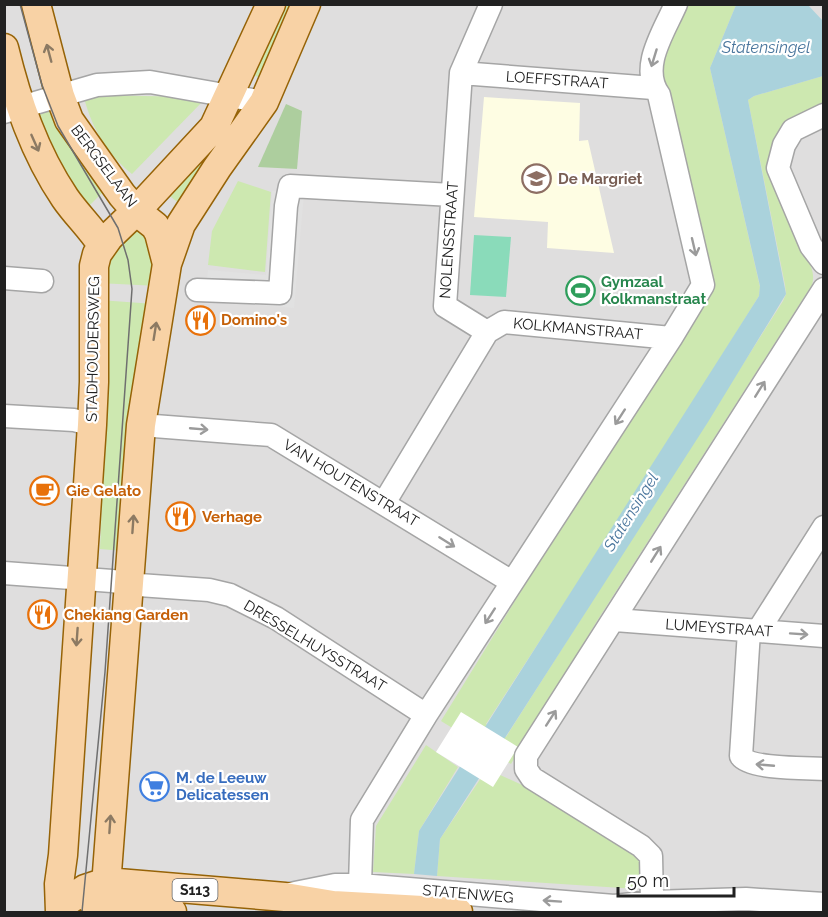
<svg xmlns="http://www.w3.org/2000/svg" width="828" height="917" viewBox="0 0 828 917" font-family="Raleway,sans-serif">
<rect width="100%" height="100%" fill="#f0ede8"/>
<!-- residential -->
<path fill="#dfdede" d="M5 5H823V912H5Z"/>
<!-- education -->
<path fill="#fefde3" d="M484 97 580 103 579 141 588 140 614 253 547 248 548 222 474 217Z"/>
<!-- grass -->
<path fill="#cde8b0" d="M281 5H296L262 79 251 74Z
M687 5H736L710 68 760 287 759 296 644 480 486 724 506 737 783 301 786 294 785 285 748 100 754 96 823 76V109L777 143C784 175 789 210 799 241 804 257 817 268 812 285L597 621 511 764 441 721 545 552 711 289 714 280 663 75C663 50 676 28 687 5Z
M97 95 193 97 205 99 132 174C107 154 92 128 84 98Z
M54 107 109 186 82 213 59 179 38 113Z
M233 111 240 115 185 208 162 190Z
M238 181 271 192 265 272 208 265 212 231Z
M143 225 158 286 98 283 108 244Z
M99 300 155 304 123 551 100 549 105 430Z
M426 745 458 767 419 831 414 874 373 872 376 826Z
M487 769 531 789 639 859 645 865 643 875 637 889 437 876 440 839Z"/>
<!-- forest -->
<path fill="#adce9e" d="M286 104 302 111 297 169 258 167Z"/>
<!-- pitch -->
<path fill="#8adbba" d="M474 235 511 237 506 297 470 295Z"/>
<!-- parking -->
<path fill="#e1e1e1" d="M272 191 304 194 294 308 205 301 208 270 266 275Z"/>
<!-- water -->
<path fill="#aad2dc" d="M736 5H808L823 21V76L754 96 748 100 786 294 708 422 440 839 437 876 414 874 419 831 759 296 760 286 710 68Z"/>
<!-- pier -->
<path fill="#fff" d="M461 712 518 747 493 787 436 752Z"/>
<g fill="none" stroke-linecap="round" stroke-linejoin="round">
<defs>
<path id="minor" d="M461 73 653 88
M4 112 97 85 150 82 264 102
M824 115 793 130 784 145 778 168 811 246 824 263
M4 278 42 281
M197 290 280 293 286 206 290 186 452 195
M487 332 445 306 461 73 491 4
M487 332 504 322 671 338
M4 416 74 420 92 425
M141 425 271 435 512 582
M384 503 487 332
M4 573 112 581 139 585 209 590 230 595 276 618 426 715
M615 620 824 636
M749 631 741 756C750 769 806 768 824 769
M758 631 824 527
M360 885 362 820 426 715 671 338 703 285 659 95C639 67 664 32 676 4
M290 894 335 885H360L614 906 652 902 746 899 824 904
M652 902 651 856 641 846 532 778 526 769V756L824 289"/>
<path id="major" d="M36 4 60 96 69 120 122 195 136 211 155 226 159 233 167 264
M4 48C17 101 34 152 65 198 76 214 91 228 102 245
M89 898 105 907 172 912
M60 906 85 889 106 882 285 897 333 905 458 912
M60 912 59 884 63 855 92 425 94 382V266L97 254 109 237 136 211 214 127 271 4
M104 912 141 425 167 264 181 224 217 168 264 102 306 4"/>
</defs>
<!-- minor casing -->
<use href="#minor" stroke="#a5a5a5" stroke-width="25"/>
<!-- major casing -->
<use href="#major" stroke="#966307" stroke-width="31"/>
<!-- minor -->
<use href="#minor" stroke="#fff" stroke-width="22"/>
<!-- major -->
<use href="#major" stroke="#f8d2a5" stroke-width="28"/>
<!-- tram -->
<path stroke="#6f6f6f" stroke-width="1.5" d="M20 4 42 85 58 126 118 228 128 260 132 289 105 672 82 912"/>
</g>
<!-- one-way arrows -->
<defs><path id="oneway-shaft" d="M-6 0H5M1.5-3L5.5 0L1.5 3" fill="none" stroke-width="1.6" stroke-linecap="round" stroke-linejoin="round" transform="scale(1.5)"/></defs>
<g stroke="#8c7a63">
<use href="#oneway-shaft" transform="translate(49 53) rotate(-105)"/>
<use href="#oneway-shaft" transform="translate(35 143) rotate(66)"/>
<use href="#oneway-shaft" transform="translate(155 331) rotate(-81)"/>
<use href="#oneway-shaft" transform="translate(133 524) rotate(-86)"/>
<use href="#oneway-shaft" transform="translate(77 637) rotate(94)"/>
<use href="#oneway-shaft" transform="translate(110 824) rotate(-86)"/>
</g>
<g stroke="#9b9b9b">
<use href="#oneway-shaft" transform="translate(654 58) rotate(107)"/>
<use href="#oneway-shaft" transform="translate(694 247) rotate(77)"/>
<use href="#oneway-shaft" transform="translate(760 389) rotate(-58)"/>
<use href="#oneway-shaft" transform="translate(620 417) rotate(123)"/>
<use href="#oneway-shaft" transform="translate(199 429) rotate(5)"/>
<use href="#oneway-shaft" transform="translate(447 542) rotate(32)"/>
<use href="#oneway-shaft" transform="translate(656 554) rotate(-58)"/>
<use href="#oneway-shaft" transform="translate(490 616) rotate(123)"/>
<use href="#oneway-shaft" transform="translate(799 634) rotate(4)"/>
<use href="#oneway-shaft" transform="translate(551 718) rotate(-57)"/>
<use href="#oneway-shaft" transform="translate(765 765) rotate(-175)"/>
<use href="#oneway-shaft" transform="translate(552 901) rotate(-176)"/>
</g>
<!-- icons -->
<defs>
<symbol id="school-ring" viewBox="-11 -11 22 22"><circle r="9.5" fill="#fff" stroke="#8d6e63" stroke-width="1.5"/><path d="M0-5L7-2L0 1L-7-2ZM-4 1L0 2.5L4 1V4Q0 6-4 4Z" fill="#8d6e63"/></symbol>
<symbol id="stadium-ring" viewBox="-11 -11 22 22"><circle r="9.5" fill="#fff" stroke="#2e9e5b" stroke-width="1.5"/><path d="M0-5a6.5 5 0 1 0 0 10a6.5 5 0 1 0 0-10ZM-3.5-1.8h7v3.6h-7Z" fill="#2e9e5b"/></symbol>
<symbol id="restaurant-ring" viewBox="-11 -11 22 22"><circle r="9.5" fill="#fff" stroke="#e8710a" stroke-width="1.5"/><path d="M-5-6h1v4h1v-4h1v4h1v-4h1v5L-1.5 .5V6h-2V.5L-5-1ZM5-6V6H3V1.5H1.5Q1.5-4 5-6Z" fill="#e8710a"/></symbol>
<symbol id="cafe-ring" viewBox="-11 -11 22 22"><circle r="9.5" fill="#fff" stroke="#e8710a" stroke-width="1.5"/><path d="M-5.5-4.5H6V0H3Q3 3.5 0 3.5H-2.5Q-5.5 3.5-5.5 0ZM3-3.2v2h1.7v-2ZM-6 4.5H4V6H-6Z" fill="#e8710a"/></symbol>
<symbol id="supermarket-ring" viewBox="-11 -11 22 22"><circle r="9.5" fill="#fff" stroke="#3f7fe0" stroke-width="1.5"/><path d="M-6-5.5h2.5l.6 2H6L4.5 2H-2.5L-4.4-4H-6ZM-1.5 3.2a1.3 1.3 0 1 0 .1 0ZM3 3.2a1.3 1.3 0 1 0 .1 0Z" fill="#3f7fe0"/></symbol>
</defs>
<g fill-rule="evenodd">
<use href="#school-ring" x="520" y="162" width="33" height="33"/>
<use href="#stadium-ring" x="564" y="274" width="33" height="33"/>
<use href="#restaurant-ring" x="184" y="304" width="33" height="33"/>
<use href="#cafe-ring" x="28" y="474" width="33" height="33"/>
<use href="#restaurant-ring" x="164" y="500" width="33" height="33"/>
<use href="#restaurant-ring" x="26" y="598" width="33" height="33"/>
<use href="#supermarket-ring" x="138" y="770" width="33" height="33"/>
</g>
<g text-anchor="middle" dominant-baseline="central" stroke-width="4.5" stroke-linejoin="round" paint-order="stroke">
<!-- shield labels -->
<rect fill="#fff" stroke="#646464" stroke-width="1.5" x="172.5" y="879" width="45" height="22" rx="4.5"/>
<g font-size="14" font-weight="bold" fill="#212121">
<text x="195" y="890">S113</text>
</g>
<!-- street labels -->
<g font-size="15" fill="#212121" stroke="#fff">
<text transform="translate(557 80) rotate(4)">LOEFFSTRAAT</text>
<text transform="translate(104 166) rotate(53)">BERGSELAAN</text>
<text transform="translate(449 240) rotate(-86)">NOLENSSTRAAT</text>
<text transform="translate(578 329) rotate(5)">KOLKMANSTRAAT</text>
<text transform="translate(93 349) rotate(-89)">STADHOUDERSWEG</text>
<text transform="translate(351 483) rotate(31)">VAN HOUTENSTRAAT</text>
<text transform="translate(719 628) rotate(4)">LUMEYSTRAAT</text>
<text transform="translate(315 646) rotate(31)">DRESSELHUYSSTRAAT</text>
<text transform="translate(468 894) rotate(5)">STATENWEG</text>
</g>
<!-- education labels -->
<g font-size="15" font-weight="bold" fill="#785e54" stroke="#fff" text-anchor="start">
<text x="558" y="179">De Margriet</text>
</g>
<!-- leisure labels -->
<g font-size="15" font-weight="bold" fill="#27864d" stroke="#fff" text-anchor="start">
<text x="601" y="282">Gymzaal<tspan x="601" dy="17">Kolkmanstraat</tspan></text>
</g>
<!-- food labels -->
<g font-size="15" font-weight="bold" fill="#c56008" stroke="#fff" text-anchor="start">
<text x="221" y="320">Domino's</text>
<text x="66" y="491">Gie Gelato</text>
<text x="202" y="517">Verhage</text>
<text x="64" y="615">Chekiang Garden</text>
</g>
<!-- shop labels -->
<g font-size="15" font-weight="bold" fill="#366cbe" stroke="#fff" text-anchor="start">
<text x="176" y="778">M. de Leeuw<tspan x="176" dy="17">Delicatessen</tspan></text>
</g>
<!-- water labels -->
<g font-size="16" font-style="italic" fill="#4a769d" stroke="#fff">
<text x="766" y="47">Statensingel</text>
<text transform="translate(631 512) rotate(-58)">Statensingel</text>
</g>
</g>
<!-- border -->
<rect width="828" height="917" fill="none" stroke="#212121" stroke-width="12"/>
<!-- scale -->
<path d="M618 887v9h116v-9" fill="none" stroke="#212121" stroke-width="3"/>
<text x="627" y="887" font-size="18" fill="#212121" stroke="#ffffff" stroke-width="4.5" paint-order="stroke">50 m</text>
</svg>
